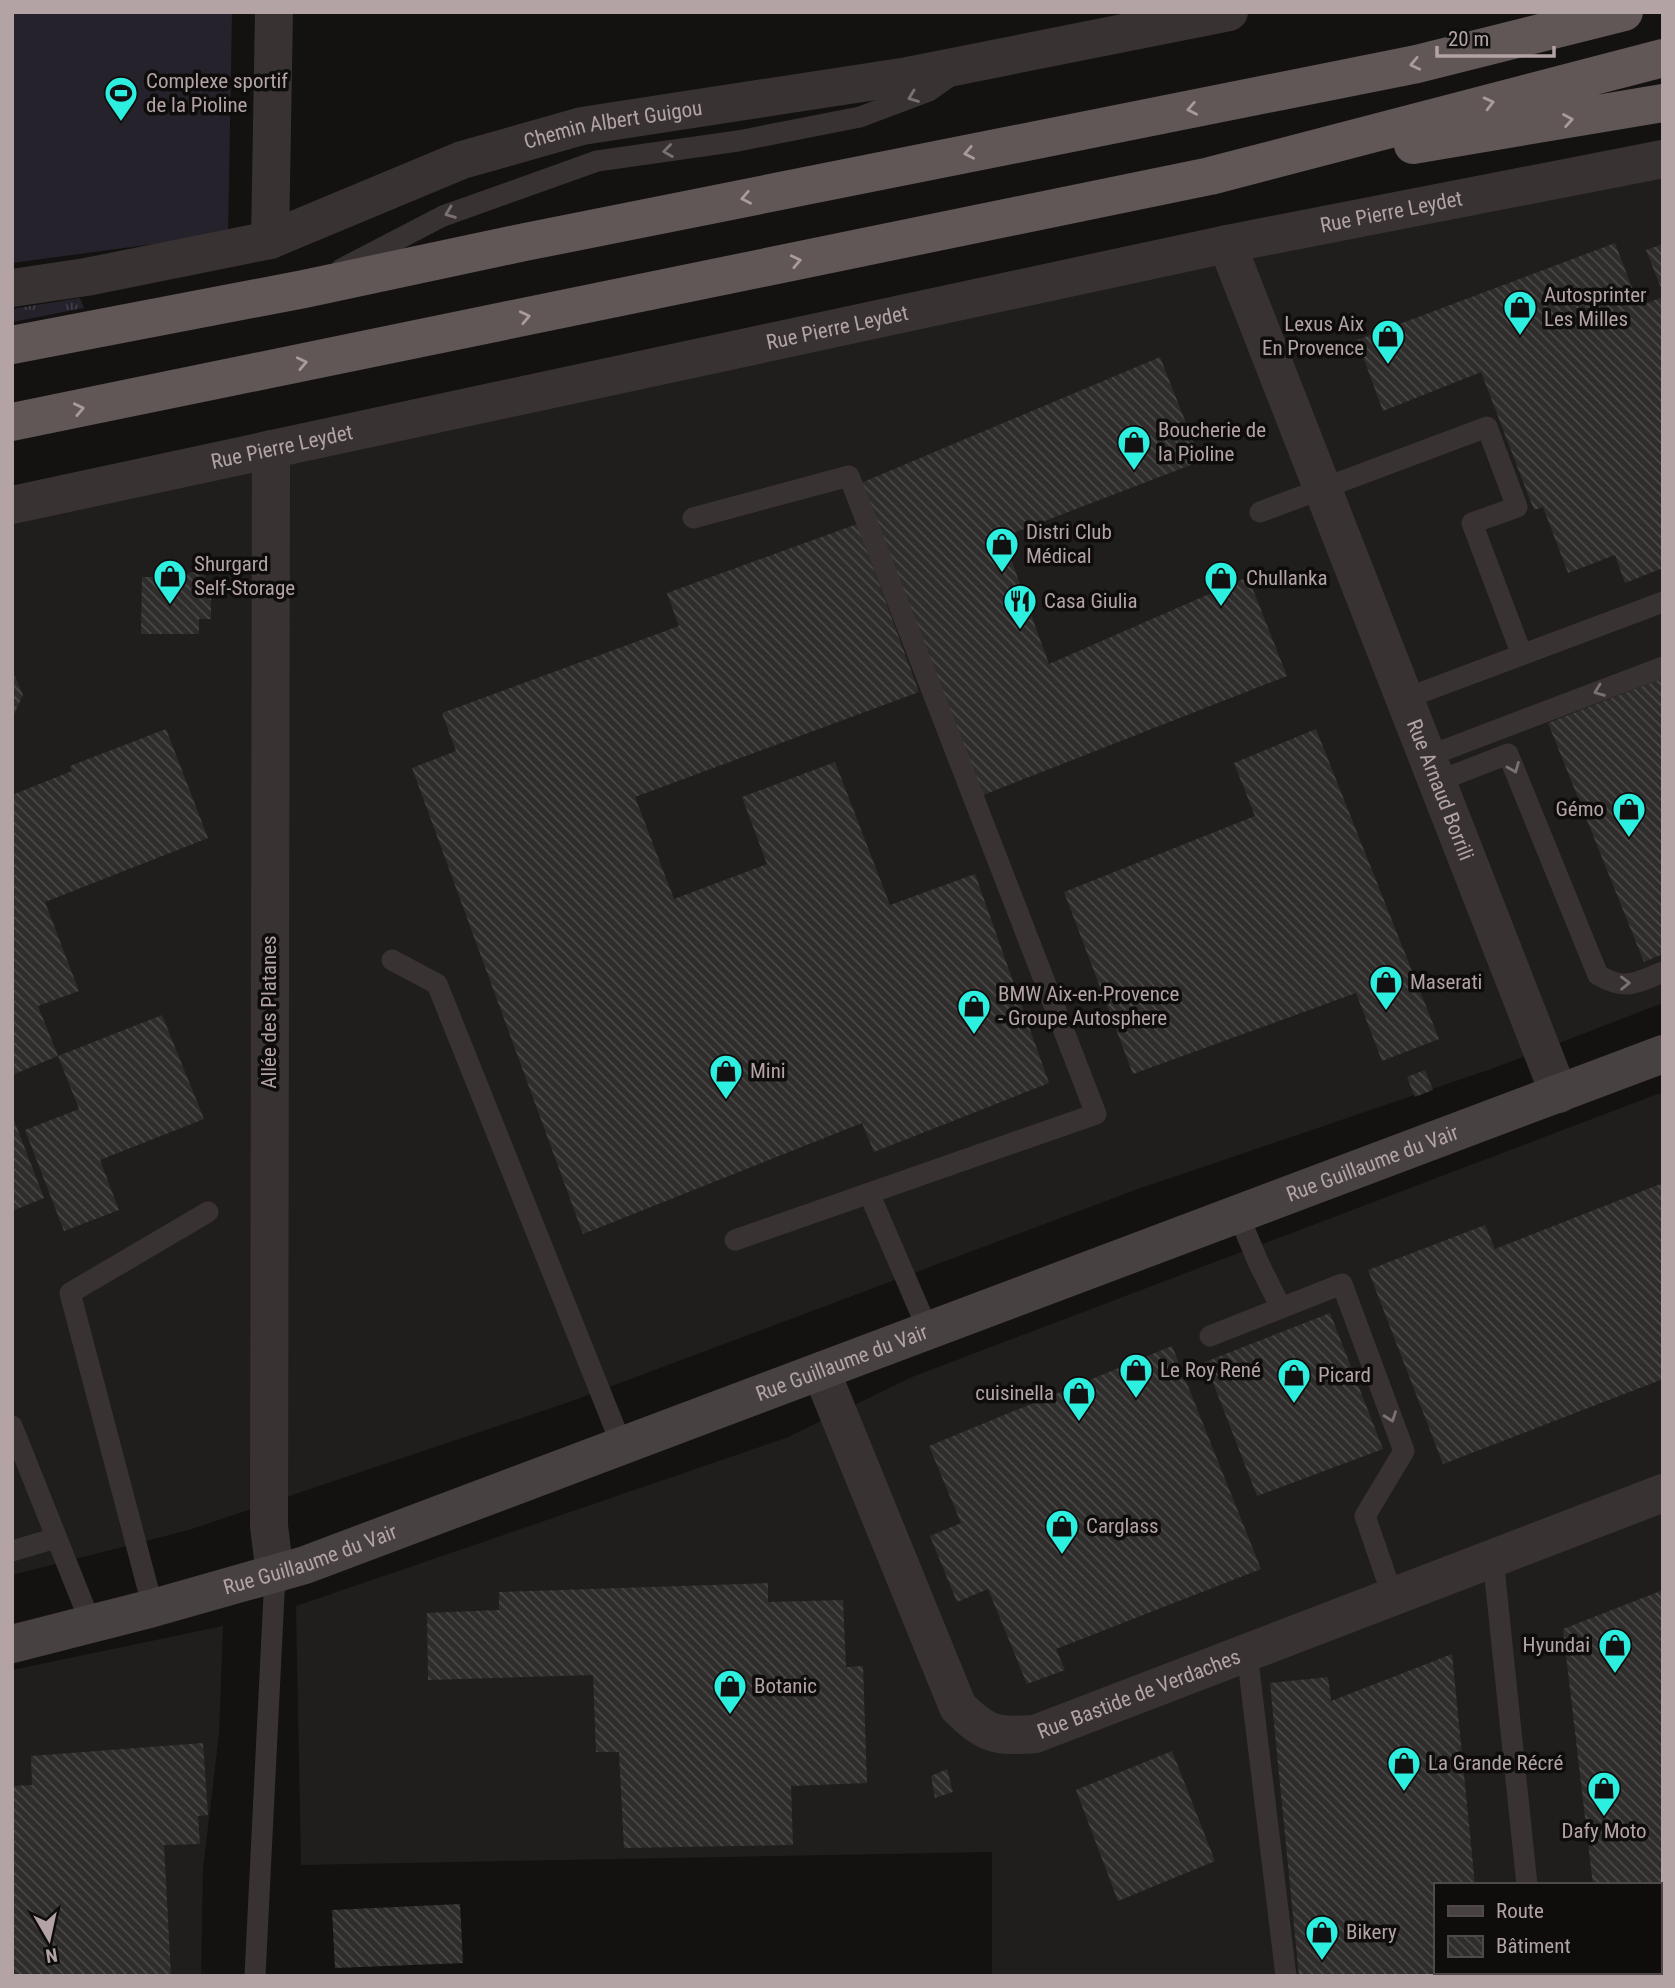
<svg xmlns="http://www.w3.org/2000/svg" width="1675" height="1988" viewBox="0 0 1675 1988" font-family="'Roboto Condensed',sans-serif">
<defs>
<pattern id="grass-tufts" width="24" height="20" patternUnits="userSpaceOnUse" patternTransform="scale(1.75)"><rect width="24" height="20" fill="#25222b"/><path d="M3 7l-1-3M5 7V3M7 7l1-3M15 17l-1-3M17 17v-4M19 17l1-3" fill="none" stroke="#423f47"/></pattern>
<pattern id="building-back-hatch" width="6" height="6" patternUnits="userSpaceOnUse" patternTransform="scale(1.75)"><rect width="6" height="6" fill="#2f2d2c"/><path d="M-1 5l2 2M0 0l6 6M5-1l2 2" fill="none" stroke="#4b4848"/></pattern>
</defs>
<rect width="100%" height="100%" fill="#131211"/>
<!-- built -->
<path fill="#201e1d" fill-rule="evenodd" d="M1663 140V1003L1494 1068 1138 1189 569 1402 189 1530 12 1575V518L1399 195Z
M1663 1092V1976H992V1852L301 1865 296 1606 786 1438 912 1377ZM1435 1885H1659V1972H1435Z
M223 1626 219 1734 203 1869 201 1976H12V1670Z"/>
<!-- grass -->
<path fill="url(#grass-tufts)" d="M80 298 84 308 12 322V309Z"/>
<!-- pitch -->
<path fill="#25222b" d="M12 12H232L228 234 12 263Z"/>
<!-- building -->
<path fill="url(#building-back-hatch)" d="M1615 243 1639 306 1663 297V568L1625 583 1615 555 1568 573 1543 507 1534 510 1481 372 1383 411 1357 340Z
M1663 244V293L1646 250Z
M1160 357 1201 461 1003 537 1049 664 1248 577 1287 676 978 797 861 483Z
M857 524 919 692 635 797 674 899 767 864 742 797 835 762 890 905 975 874 1049 1083 874 1152 862 1123 583 1234 412 768 456 751 442 713 679 626 667 593Z
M190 572H198L205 576V584L199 593 211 594V619H199V634H141L142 577H184Z
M12 670 23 695 12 719Z
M1663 678V954L1644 962 1548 723Z
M166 729 208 838 45 902 79 991 38 1006 58 1056 162 1015 204 1119 100 1160 119 1210 64 1231 25 1130 79 1109 58 1056 12 1075V795L72 771 70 766Z
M1316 729 1439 1039 1382 1061 1356 993 1133 1074 1064 892 1255 816 1234 763Z
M1425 1070 1433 1090 1415 1097 1407 1077Z
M12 1115 44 1198 12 1211Z
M1663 1183V1379L1443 1464 1368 1270 1485 1225 1495 1249Z
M1330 1313 1383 1449 1257 1496 1205 1362Z
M1172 1346 1261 1569 1056 1649 1065 1670 1027 1684 988 1589 957 1602 930 1536 961 1523 929 1446Z
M768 1583V1602L843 1600 846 1667 863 1666 867 1783 791 1786 793 1845 624 1848 619 1752H596L593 1675 428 1680 427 1613 499 1610V1592Z
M1663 1590V1976H1605V1972H1659V1885H1593L1563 1629Z
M1452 1654 1475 1885H1435V1972H1484L1485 1976H1299L1270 1683 1328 1677 1331 1701Z
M203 1743 208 1815 198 1816 200 1844 164 1845 171 1976H12V1786L32 1785 31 1756Z
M1172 1751 1215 1861 1118 1901 1076 1790Z
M947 1769 953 1792 935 1798 931 1776Z
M460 1904 463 1963 335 1968 332 1910Z"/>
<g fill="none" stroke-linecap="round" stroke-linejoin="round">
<!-- service -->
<path stroke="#383332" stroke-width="21" d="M341 269 443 216 597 161 738 141 860 117 929 91 949 77
M1260 512 1487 427 1517 507 1472 523 1522 655
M693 518 849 476 1096 1114 735 1240
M1404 699 1663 602
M1426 757 1663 667
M1436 782 1508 754 1598 975C1626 991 1635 983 1663 972
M392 960 437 984 622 1446
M869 1193 928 1330
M1238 1214 1258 1262 1281 1308 1342 1284 1404 1451 1365 1516 1393 1597
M1210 1336 1281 1308
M12 1426 91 1624
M12 1551 56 1538
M1493 1558 1527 1885
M153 1608 70 1293 208 1212
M1247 1653 1286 1976
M1537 1972V1976
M255 1976 275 1575"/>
<!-- minor -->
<g stroke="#383332" stroke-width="38">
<path d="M270 240 274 12"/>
<path id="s1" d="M1227 244 1559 1094"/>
<path id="s2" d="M12 288 86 277 270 240 462 160 582 126 908 76 1229 12"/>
<path d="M271 449 269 1526 275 1575"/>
<path id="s3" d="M12 505 1227 244 1663 159"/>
<path id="s4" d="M821 1371 958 1707C986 1735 996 1737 1035 1734L1663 1493"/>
</g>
<!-- secondary -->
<path stroke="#484141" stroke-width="38" id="s5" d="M12 1644 153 1608 305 1565 1663 1054"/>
<!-- trunk -->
<path stroke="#605756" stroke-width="38" d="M1413 145 1663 103
M12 345 304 289 525 242 1417 64 1624 12
M12 422 1210 176 1663 58"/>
</g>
<!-- one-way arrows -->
<defs><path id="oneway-chevron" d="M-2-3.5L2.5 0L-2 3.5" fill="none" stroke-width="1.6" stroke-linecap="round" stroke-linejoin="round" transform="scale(1.75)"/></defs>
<g stroke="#ab9b9c">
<use href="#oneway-chevron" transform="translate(1415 64) rotate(168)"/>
<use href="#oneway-chevron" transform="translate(1489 103) rotate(-14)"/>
<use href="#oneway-chevron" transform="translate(1192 109) rotate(169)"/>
<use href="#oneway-chevron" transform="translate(1568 120) rotate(-10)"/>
<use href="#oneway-chevron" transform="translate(969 153) rotate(169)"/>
<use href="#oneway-chevron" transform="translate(746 198) rotate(169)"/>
<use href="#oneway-chevron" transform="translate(796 261) rotate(-12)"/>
<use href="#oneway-chevron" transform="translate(525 317) rotate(-12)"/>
<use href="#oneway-chevron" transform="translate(302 363) rotate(-12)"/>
<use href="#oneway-chevron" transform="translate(79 409) rotate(-12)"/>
</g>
<g stroke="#7c7171">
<use href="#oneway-chevron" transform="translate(913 97) rotate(159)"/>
<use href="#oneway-chevron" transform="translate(668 151) rotate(172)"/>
<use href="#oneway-chevron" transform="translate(450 213) rotate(159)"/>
<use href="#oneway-chevron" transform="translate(1599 691) rotate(159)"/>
<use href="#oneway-chevron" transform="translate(1514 768) rotate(68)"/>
<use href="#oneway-chevron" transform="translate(1625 983) rotate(-1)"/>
<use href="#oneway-chevron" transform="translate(1391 1417) rotate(70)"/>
</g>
<!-- icons -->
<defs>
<symbol id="stadium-pin" viewBox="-11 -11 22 30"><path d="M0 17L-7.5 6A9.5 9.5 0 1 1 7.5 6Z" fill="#2defdf" stroke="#0e0d0c"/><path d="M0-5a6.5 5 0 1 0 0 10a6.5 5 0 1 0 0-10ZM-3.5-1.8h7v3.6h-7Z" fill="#111"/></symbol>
<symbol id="shop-pin" viewBox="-11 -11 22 30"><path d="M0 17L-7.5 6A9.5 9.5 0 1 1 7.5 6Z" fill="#2defdf" stroke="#0e0d0c"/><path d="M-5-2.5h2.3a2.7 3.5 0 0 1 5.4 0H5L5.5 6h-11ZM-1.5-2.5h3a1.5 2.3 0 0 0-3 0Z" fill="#111"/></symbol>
<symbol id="restaurant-pin" viewBox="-11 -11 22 30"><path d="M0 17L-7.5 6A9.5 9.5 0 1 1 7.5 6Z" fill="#2defdf" stroke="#0e0d0c"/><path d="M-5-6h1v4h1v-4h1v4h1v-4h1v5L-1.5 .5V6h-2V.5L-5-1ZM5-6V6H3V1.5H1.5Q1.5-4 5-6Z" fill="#111"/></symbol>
</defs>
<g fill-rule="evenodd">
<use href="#stadium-pin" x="102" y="74" width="38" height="52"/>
<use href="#shop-pin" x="1501" y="288" width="38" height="52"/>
<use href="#shop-pin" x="1369" y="317" width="38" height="52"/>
<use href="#shop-pin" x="1115" y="423" width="38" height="52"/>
<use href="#shop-pin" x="983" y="525" width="38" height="52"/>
<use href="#shop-pin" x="151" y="557" width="38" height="52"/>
<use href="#shop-pin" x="1202" y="559" width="38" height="52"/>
<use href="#restaurant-pin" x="1001" y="582" width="38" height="52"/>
<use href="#shop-pin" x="1610" y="790" width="38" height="52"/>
<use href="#shop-pin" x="1367" y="963" width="38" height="52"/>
<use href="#shop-pin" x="955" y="987" width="38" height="52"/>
<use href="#shop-pin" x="707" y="1052" width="38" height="52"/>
<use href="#shop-pin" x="1117" y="1351" width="38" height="52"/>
<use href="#shop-pin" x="1275" y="1356" width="38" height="52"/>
<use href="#shop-pin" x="1060" y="1374" width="38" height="52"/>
<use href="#shop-pin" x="1043" y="1507" width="38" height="52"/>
<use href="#shop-pin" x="1596" y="1626" width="38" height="52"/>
<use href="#shop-pin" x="711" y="1667" width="38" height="52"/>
<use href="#shop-pin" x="1385" y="1744" width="38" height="52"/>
<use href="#shop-pin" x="1585" y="1769" width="38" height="52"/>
<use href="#shop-pin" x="1303" y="1913" width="38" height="52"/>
</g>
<g text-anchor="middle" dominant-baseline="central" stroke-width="7" stroke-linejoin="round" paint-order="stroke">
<!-- poi labels -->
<g font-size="21" fill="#b3a3a4" stroke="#0e0d0c" text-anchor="start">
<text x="146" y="81">Complexe sportif<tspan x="146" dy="24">de la Pioline</tspan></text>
<text x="1544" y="295">Autosprinter<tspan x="1544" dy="24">Les Milles</tspan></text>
<text x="1364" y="324" text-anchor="end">Lexus Aix<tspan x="1364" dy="24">En Provence</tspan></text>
<text x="1158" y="430">Boucherie de<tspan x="1158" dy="24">la Pioline</tspan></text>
<text x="1026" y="532">Distri Club<tspan x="1026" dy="24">Médical</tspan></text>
<text x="194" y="564">Shurgard<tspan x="194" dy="24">Self-Storage</tspan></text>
<text x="1246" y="578">Chullanka</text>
<text x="1044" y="601">Casa Giulia</text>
<text x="1604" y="809" text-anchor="end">Gémo</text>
<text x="1410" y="982">Maserati</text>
<text x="998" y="994">BMW Aix-en-Provence<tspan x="998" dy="24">- Groupe Autosphere</tspan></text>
<text x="750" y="1071">Mini</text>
<text x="1160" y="1370">Le Roy René</text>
<text x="1318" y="1375">Picard</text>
<text x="1054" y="1393" text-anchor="end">cuisinella</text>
<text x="1086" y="1526">Carglass</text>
<text x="1590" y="1645" text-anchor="end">Hyundai</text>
<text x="754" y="1686">Botanic</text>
<text x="1428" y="1763">La Grande Récré</text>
<text x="1604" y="1831" text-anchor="middle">Dafy Moto</text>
<text x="1346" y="1932">Bikery</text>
</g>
<!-- street labels -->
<g font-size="21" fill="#b3a3a4" stroke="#0e0d0c">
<text stroke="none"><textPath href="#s2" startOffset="626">Chemin Albert Guigou</textPath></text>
<text stroke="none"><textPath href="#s3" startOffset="1410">Rue Pierre Leydet</textPath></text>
<text stroke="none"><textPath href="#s3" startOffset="844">Rue Pierre Leydet</textPath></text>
<text stroke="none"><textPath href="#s3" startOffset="276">Rue Pierre Leydet</textPath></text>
<text stroke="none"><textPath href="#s1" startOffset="586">Rue Arnaud Borrili</textPath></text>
<text transform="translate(269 1012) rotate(-90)">Allée des Platanes</text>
<text stroke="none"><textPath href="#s5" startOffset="1444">Rue Guillaume du Vair</textPath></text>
<text stroke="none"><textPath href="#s5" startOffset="877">Rue Guillaume du Vair</textPath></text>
<text stroke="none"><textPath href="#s5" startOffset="310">Rue Guillaume du Vair</textPath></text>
<text stroke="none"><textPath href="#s4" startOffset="560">Rue Bastide de Verdaches</textPath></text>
</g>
</g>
<!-- border -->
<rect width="1675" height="1988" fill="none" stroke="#b3a3a4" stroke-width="28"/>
<!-- legend -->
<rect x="1434" y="1883" width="228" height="91" fill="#0e0d0c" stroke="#504949" stroke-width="2"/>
<rect x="1448" y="1906" width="35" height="10" fill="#484141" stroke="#504949" stroke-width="2"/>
<text x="1496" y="1918" font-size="21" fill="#b3a3a4">Route</text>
<rect x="1448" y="1936" width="35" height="21" fill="url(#building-back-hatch)" stroke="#504949" stroke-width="2"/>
<text x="1496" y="1953" font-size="21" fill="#b3a3a4">Bâtiment</text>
<!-- north arrow -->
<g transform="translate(49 1939) rotate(171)" stroke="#0e0d0c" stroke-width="5" paint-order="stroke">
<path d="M0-5L12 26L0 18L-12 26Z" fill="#b3a3a4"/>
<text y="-10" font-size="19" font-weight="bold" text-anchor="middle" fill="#b3a3a4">N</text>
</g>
<!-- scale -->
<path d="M1437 46v10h117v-10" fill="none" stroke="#b3a3a4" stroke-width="3.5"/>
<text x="1448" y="46" font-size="21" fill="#b3a3a4" stroke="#0e0d0c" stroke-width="5" paint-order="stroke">20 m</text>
</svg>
